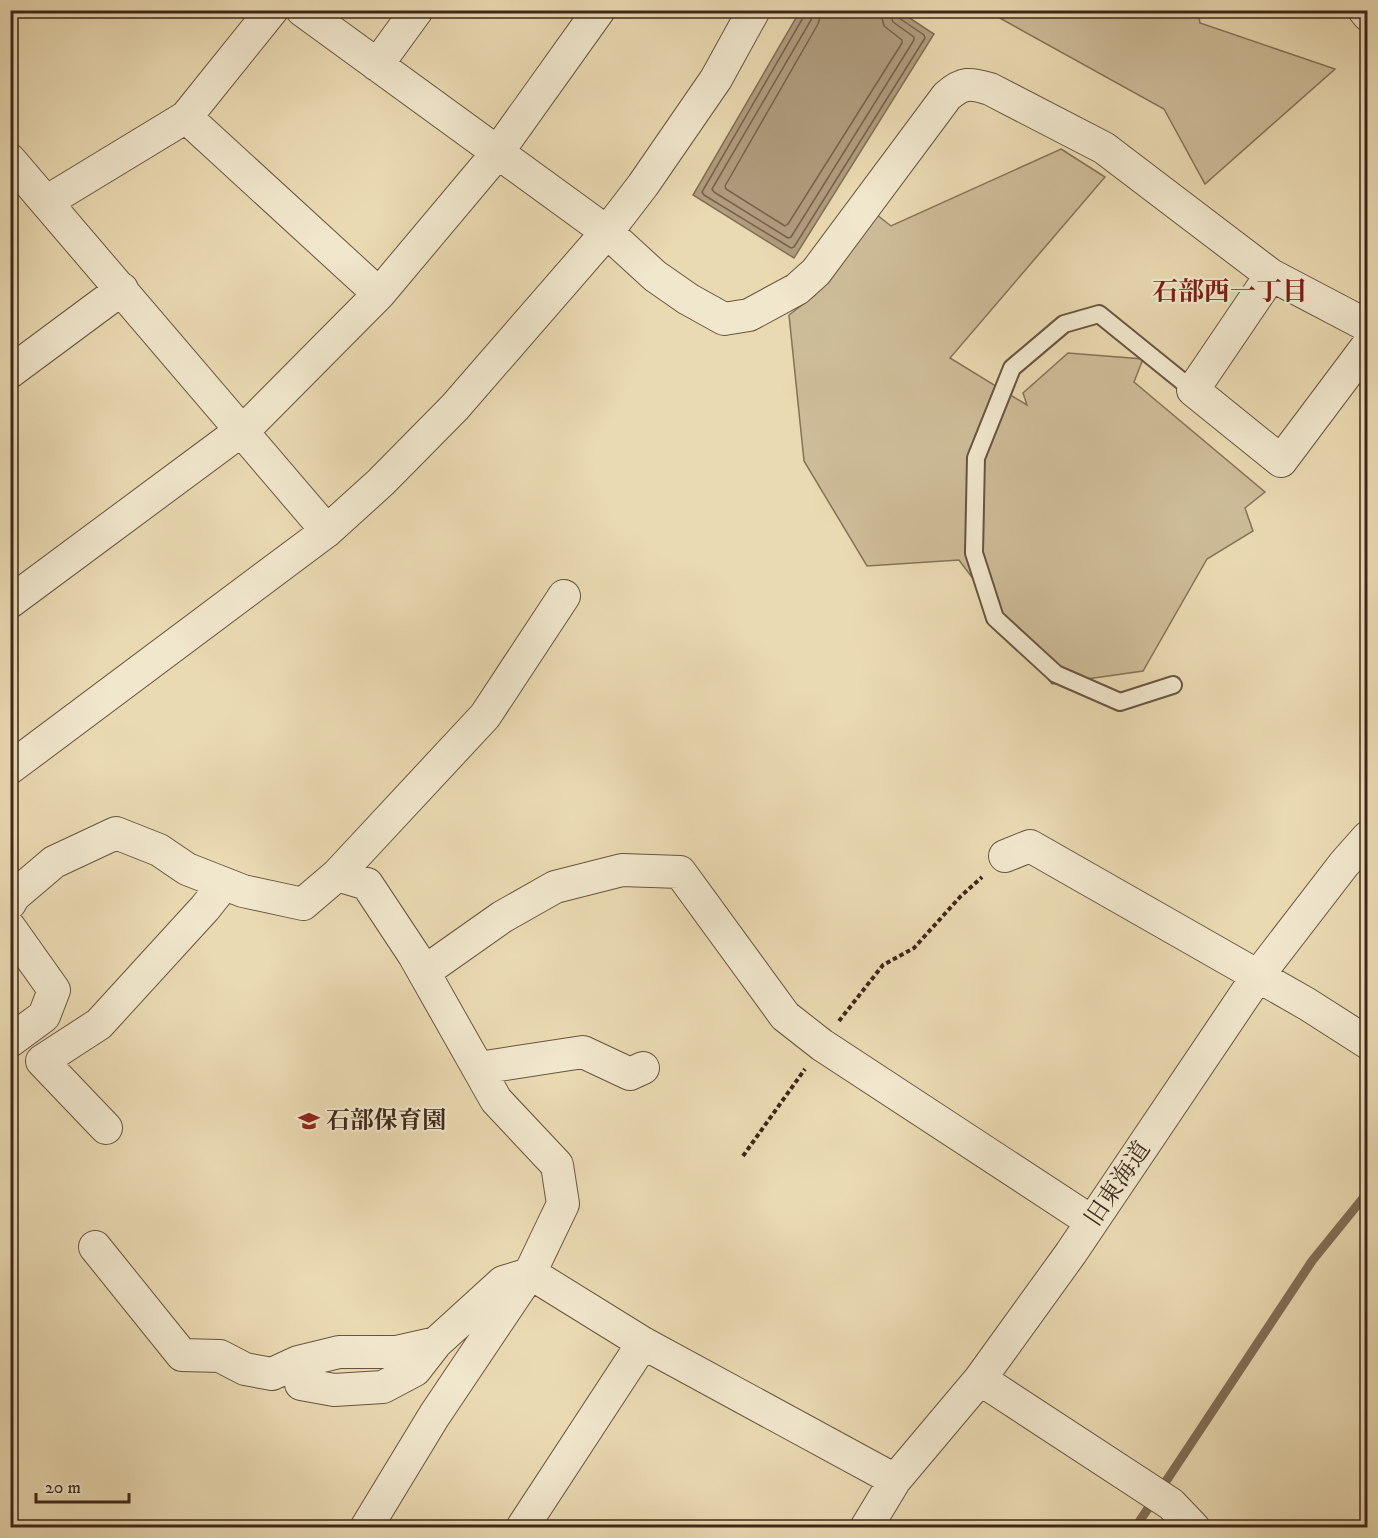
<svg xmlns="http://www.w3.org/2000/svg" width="1378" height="1538" viewBox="0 0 1378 1538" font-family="'IM FELL DW Pica','Noto Serif JP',serif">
<rect width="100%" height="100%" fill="#eadab2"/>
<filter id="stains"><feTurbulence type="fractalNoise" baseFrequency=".00333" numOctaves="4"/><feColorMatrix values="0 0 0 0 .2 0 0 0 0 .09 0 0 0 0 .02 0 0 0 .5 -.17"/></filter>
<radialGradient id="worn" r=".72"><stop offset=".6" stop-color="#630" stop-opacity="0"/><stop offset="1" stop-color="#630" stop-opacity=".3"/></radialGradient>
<!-- green -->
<path fill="#cdbc98" stroke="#867259" stroke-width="1.5" d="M987 11H1198L1200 23 1335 69 1205 184 1164 109Z
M1061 149 1105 177 950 358 1027 405 1023 393 1068 353 1143 359 1134 382 1265 492 1245 508 1253 531 1207 559 1143 671 1052 684 959 560 867 566 804 461 789 315 815 295 877 215 891 226Z"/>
<!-- water -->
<path fill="#b09d7e" stroke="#826e56" stroke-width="1.5" d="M800 11H899L934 34 794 258 693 195Z"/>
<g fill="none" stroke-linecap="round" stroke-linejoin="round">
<!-- shore -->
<path stroke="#77624c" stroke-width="1.5" d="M805 10 804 16 702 192 704 195 791 248 794 247 925 38 924 35 899 18 896 10
M813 10 811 20 712 189 714 192 788 238 791 237 914 40V37L893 22 889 10
M822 10 818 24 725 186 726 189 785 226 788 224 902 43V40L884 26 880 10"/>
<!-- stream -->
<path stroke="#826e56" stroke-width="9" d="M1135 1528 1312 1261 1368 1192"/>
<defs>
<path id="lane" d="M1173 685 1120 702 1056 674 995 618 974 553 976 458 1012 368 1064 324 1099 314 1193 390"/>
<path id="street" d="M302 10 607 232 655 276 688 299 724 319 749 315 797 289 816 272 947 96C963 82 970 83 990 89L1104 148 1271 275 1368 326
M1364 10 1368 15
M377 65 417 10
M186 117 379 294
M10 160 327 531
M46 202 186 117 272 10
M1271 275 1193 390 1281 461 1368 345
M10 372 122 289
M10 602 250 424 379 294 494 157 599 10
M10 768 327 531 381 482 455 407 607 232 643 185 716 79 754 10
M1005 856 1030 846 1307 1004 1368 1043
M337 875 485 716 564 596
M10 903 14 896 54 862 116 833 159 850 187 869 243 891 303 904 337 875 367 884 414 955 496 1100 557 1165 563 1204 530 1273 434 1416 366 1528
M10 928 54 990 44 1016 10 1041
M424 972 502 917 555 887 622 870 680 872 785 1016 822 1045 1092 1222
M479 1068 583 1052 630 1074 643 1068
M106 1128 42 1061 99 1024 205 908 224 884
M95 1247 182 1355 220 1356 245 1369 272 1374 298 1362 339 1352H396L436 1343
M530 1273 643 1343 895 1480
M980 1379 1171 1504 1194 1528
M301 1384 334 1390 383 1387 415 1370 436 1343 503 1282 523 1276
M522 1528 643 1343
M866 1528 895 1480 980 1379 1071 1253 1257 977 1344 864 1368 837"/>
</defs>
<!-- lane casing -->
<use href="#lane" stroke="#695440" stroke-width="20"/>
<!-- street casing -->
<use href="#street" stroke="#695440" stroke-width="34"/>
<!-- path -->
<path stroke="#3e271a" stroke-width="4" stroke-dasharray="4.5 3" stroke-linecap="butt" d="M839 1021 883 965 914 948 960 897 982 877
M743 1156 805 1069"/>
<!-- lane -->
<use href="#lane" stroke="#f1e7cd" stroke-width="16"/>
<!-- street -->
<use href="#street" stroke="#f1e7cd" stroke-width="32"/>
</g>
<!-- icons -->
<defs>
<symbol id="school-bare" viewBox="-9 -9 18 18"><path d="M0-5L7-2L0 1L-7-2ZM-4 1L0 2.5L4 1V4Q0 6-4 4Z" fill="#8f2418" stroke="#f1e7cd" stroke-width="2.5" paint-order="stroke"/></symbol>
</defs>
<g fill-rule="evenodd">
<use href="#school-bare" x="294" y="1106" width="30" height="30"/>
</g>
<g text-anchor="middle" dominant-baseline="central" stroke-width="4.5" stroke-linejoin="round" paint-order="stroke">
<!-- poi labels -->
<g font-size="24" font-weight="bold" fill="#3e271a" stroke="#f1e7cd" text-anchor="start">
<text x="326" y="1121">石部保育園</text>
</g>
<!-- street labels -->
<g font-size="24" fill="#3e271a" stroke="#f1e7cd">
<text transform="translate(1118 1184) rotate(-56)">旧東海道</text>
</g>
<!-- neighbourhood labels -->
<g font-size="26" font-weight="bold" fill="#7a1f14" stroke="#f1e7cd">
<text x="1230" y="292">石部西一丁目</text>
</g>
</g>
<!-- margin -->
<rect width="1378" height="1538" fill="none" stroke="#eadab2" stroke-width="36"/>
<rect x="12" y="12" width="1354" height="1514" fill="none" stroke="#3e271a" stroke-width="3"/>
<rect x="18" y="18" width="1342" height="1502" fill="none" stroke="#3e271a" stroke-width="1.5"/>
<!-- scale -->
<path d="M36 1493v9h93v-9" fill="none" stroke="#3e271a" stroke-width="3"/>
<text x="45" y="1493" font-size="18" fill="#3e271a" stroke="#f1e7cd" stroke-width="4.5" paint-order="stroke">20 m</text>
<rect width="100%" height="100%" filter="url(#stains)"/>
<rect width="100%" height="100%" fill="url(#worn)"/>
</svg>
